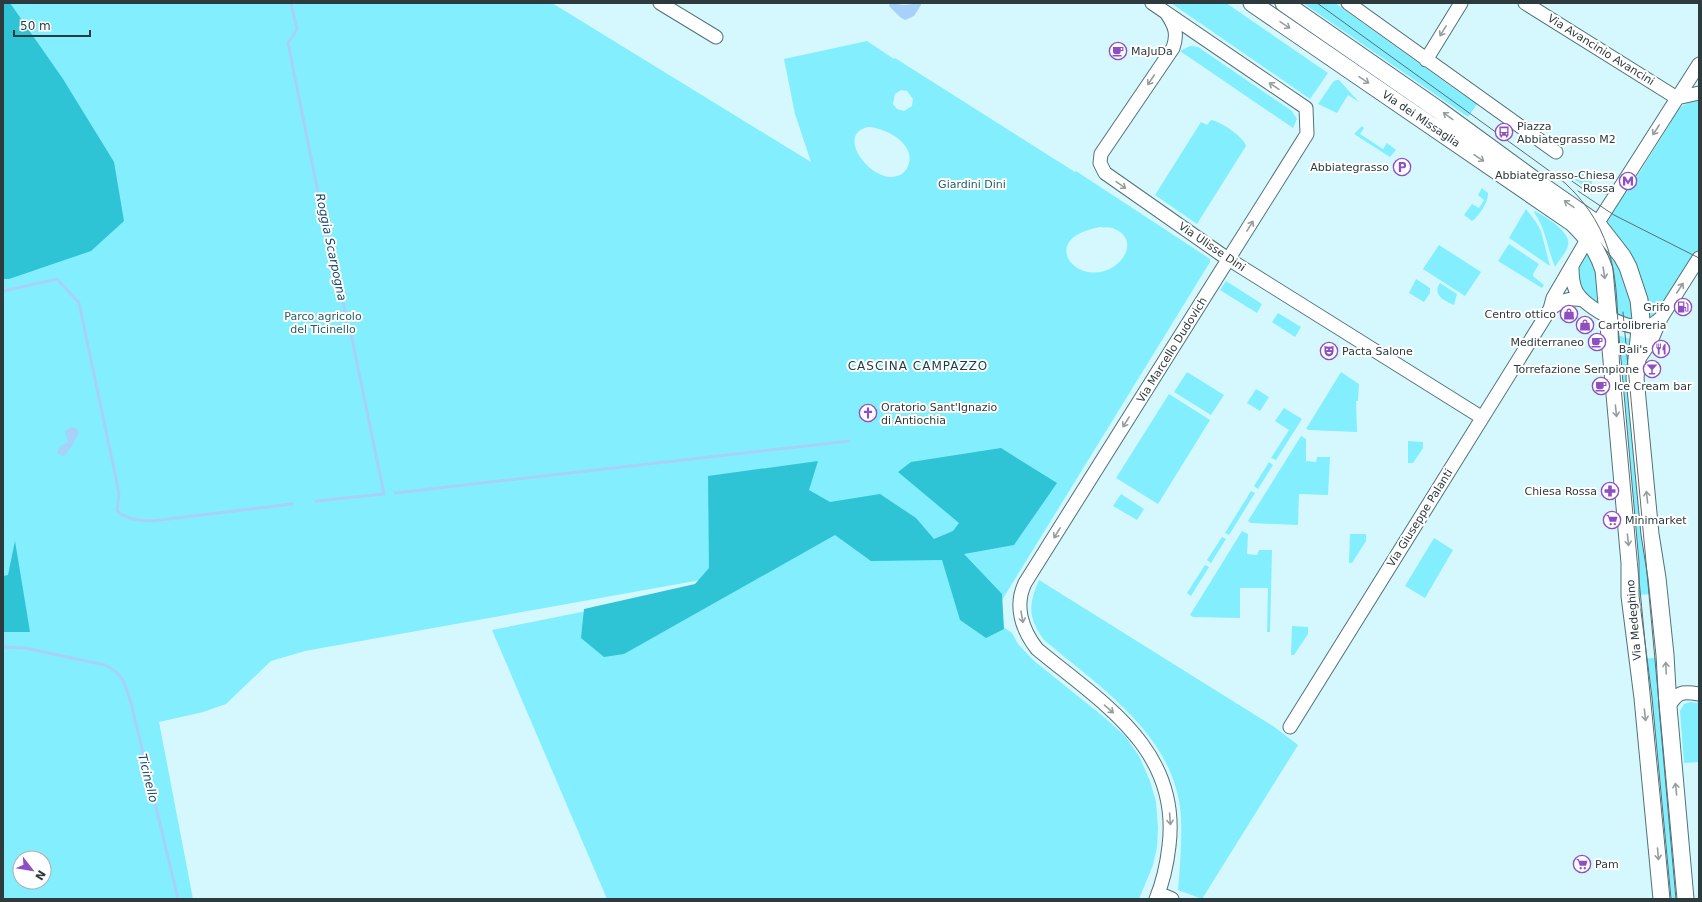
<svg xmlns="http://www.w3.org/2000/svg" width="1702" height="902" viewBox="0 0 1702 902" font-family="'DejaVu Sans',sans-serif">
<rect width="100%" height="100%" fill="#d4f8fe"/>
<!-- green -->
<path fill="#83eefe" fill-rule="evenodd" d="M3 3H552L811 162 795 114 784 59 867 41 894 59 895 58 1075 172 1076 171 1210 259V262L991 618 1012 633 1018 644 1033 660 1105 718 1125 736 1139 756 1150 781 1156 802 1158 828 1157 847 1153 865 1139 899H607L492 630 672 594 751 571 305 651 271 661 226 704 203 712 159 722 193 899H3ZM901 90 907 91 913 99 912 106 904 111 897 109 893 104 895 94ZM868 127C886 128 917 144 908 166 906 171 902 175 897 176 874 185 833 135 868 127ZM1100 227C1104 228 1109 227 1112 228 1146 239 1117 281 1084 271 1068 266 1059 248 1074 237 1082 231 1091 229 1100 227ZM20 858H44V882H20Z
M1171 3H1226L1328 73 1310 99Z
M1303 3H1335L1460 93 1477 104 1468 117Z
M1190 46 1198 47 1292 111 1297 119 1293 128 1180 51Z
M1336 80H1339L1359 102 1348 95 1337 113 1318 104 1333 82Z
M1699 99V251L1661 310 1647 321 1604 221 1632 176 1636 178 1671 122 1668 120C1677 108 1685 103 1699 99Z
M1211 120C1220 121 1244 137 1246 146L1197 224 1155 195 1201 122 1207 125Z
M1362 126 1364 128 1360 134 1383 149 1387 143 1396 150 1390 157 1354 134Z
M1580 172 1592 181V187L1591 190 1575 180Z
M1606 184 1615 185 1609 195 1597 193Z
M1482 188 1488 193C1489 201 1479 216 1472 221L1464 215 1472 204 1479 208 1484 200 1478 195Z
M1526 209 1536 222 1541 231 1550 266 1509 238Z
M1535 211C1544 216 1572 232 1568 245 1567 252 1559 260 1555 267 1547 248 1546 229 1534 212Z
M1596 235 1625 271 1635 317 1632 320 1614 313Z
M1509 244 1539 264 1533 274V276L1544 285 1542 288 1498 261Z
M1439 245 1481 272 1465 296 1423 269Z
M1587 249 1595 256 1599 304C1574 286 1572 275 1587 249Z
M1416 279 1430 288V293L1424 302 1409 293Z
M1226 281 1262 304 1257 313 1220 290Z
M1440 283 1457 294 1454 305C1444 301 1432 295 1440 283Z
M1278 313 1301 327 1295 337 1272 322Z
M1614 334 1634 340 1655 594 1635 595Z
M1187 372 1224 395 1211 415 1174 392Z
M1341 372 1359 384 1358 401H1356L1357 432 1309 430 1306 429Z
M1256 389 1269 397 1260 411 1247 403Z
M1169 394 1210 420 1158 504 1116 478Z
M1284 408 1302 419 1276 460 1271 458 1289 430 1275 421Z
M1301 436 1306 439V461L1316 462 1317 457H1330L1328 495 1299 494 1298 525 1251 523 1248 521Z
M1408 441 1423 442V448L1413 463H1408Z
M1269 462 1273 465 1258 489 1254 486Z
M1251 491 1255 493 1229 535 1225 533Z
M1121 494 1144 509 1137 520 1113 506Z
M1242 531 1248 534 1247 554 1257 555 1259 550H1272L1270 632H1267L1268 588H1240V618L1193 617 1190 615Z
M1350 534H1366V541L1352 563H1349Z
M1222 537 1226 539 1211 563 1207 560Z
M1434 538 1453 550 1425 598 1405 586Z
M1205 565 1209 567 1191 596 1187 593Z
M1039 580 1273 726 1298 745 1202 899 1178 890C1180 866 1182 842 1181 817 1176 736 1101 688 1044 640 1028 617 1028 606 1039 580Z
M1292 626 1308 627V634L1294 655H1291Z
M1661 657 1680 899H1667L1642 659Z
M1690 702 1699 703V762L1684 763 1680 711 1684 704Z"/>
<!-- forest -->
<path fill="#2fc3d6" d="M3 3H10L63 79 114 162 124 221 91 251 9 279H3Z
M1001 448 1057 483 1014 545 964 554 1002 594 1004 629 986 638 960 620 942 560 871 561 835 535 624 654 604 657 581 638 584 609 695 584 709 568 708 476 818 461 809 490 830 502 880 494 916 518 934 539 953 531 959 523 898 472 911 462Z
M15 541 30 632H3V576L8 575Z"/>
<!-- water -->
<path fill="#a8d1fa" d="M890 3 904 5 921 3V5L914 16 905 20 900 17 889 6Z
M71 427 76 428 79 432C77 437 68 454 64 456L58 454 57 452 60 446 68 442 65 431Z"/>
<g fill="none" stroke-linecap="round" stroke-linejoin="round">
<!-- stream -->
<path stroke="#a8d1fa" stroke-width="3" d="M291 3 297 29 288 43 329 247 351 334 384 494 316 501
M3 291 57 279 79 303 119 493 117 511C128 520 138 520 152 521L292 504
M395 493 849 441
M3 647 25 648 105 665C124 674 125 685 131 703L178 899"/>
<defs>
<path id="minor" d="M660 3 716 37
M1152 3 1306 108 1307 134 1025 583C1014 606 1022 630 1037 649 1102 703 1181 749 1169 846 1167 864 1163 882 1156 899
M1348 3 1556 152
M1525 3 1677 98
M1167 14C1175 26 1178 34 1173 48L1101 154 1100 163 1105 173 1222 255 1481 417
M1426 60 1461 3
M1677 98 1699 93
M1572 267C1572 275 1572 283 1576 291 1584 306 1624 329 1642 327 1650 327 1655 323 1661 318
M1550 309C1561 301 1569 297 1582 300
M1638 360 1651 341 1661 318 1699 258
M1668 707C1678 692 1681 691 1699 694
M1290 727 1550 309 1553 298 1588 238 1699 64
M1158 893 1172 899"/>
<path id="major" d="M1252 3 1573 223C1589 239 1597 249 1604 270L1630 563V596L1643 698 1662 899
M1284 3 1437 109 1541 185 1597 224 1622 256 1628 267 1639 300 1641 320 1635 378 1650 534 1657 578 1665 655 1668 707 1685 899"/>
</defs>
<!-- minor casing -->
<use href="#minor" stroke="#517277" stroke-width="15"/>
<!-- major casing -->
<use href="#major" stroke="#517277" stroke-width="19"/>
<!-- minor -->
<use href="#minor" stroke="#fff" stroke-width="13"/>
<!-- major -->
<use href="#major" stroke="#fff" stroke-width="17"/>
<!-- tram -->
<path stroke="#5b6f73" stroke-width="1" d="M1317 3 1562 180
M1562 174 1586 191
M1558 177C1581 196 1599 220 1608 249 1619 283 1617 318 1619 353 1620 385 1624 417 1627 449 1640 599 1656 749 1670 899
M1578 191 1614 215 1699 258
M1623 312 1677 899"/>
</g>
<!-- one-way arrows -->
<defs><path id="oneway-shaft" d="M-6 0H5M1.5-3L5.5 0L1.5 3" fill="none" stroke-width="1.6" stroke-linecap="round" stroke-linejoin="round"/></defs>
<g stroke="#969d9e">
<use href="#oneway-shaft" transform="translate(1285 25) rotate(34)"/>
<use href="#oneway-shaft" transform="translate(1443 31) rotate(122)"/>
<use href="#oneway-shaft" transform="translate(1151 80) rotate(124)"/>
<use href="#oneway-shaft" transform="translate(1364 80) rotate(34)"/>
<use href="#oneway-shaft" transform="translate(1274 86) rotate(-146)"/>
<use href="#oneway-shaft" transform="translate(1448 116) rotate(-144)"/>
<use href="#oneway-shaft" transform="translate(1656 130) rotate(123)"/>
<use href="#oneway-shaft" transform="translate(1479 158) rotate(34)"/>
<use href="#oneway-shaft" transform="translate(1121 185) rotate(35)"/>
<use href="#oneway-shaft" transform="translate(1569 204) rotate(-145)"/>
<use href="#oneway-shaft" transform="translate(1250 226) rotate(-58)"/>
<use href="#oneway-shaft" transform="translate(1604 273) rotate(81)"/>
<use href="#oneway-shaft" transform="translate(1680 288) rotate(-57)"/>
<use href="#oneway-shaft" transform="translate(1616 411) rotate(84)"/>
<use href="#oneway-shaft" transform="translate(1126 422) rotate(122)"/>
<use href="#oneway-shaft" transform="translate(1647 497) rotate(-96)"/>
<use href="#oneway-shaft" transform="translate(1057 533) rotate(122)"/>
<use href="#oneway-shaft" transform="translate(1628 540) rotate(84)"/>
<use href="#oneway-shaft" transform="translate(1022 617) rotate(80)"/>
<use href="#oneway-shaft" transform="translate(1666 668) rotate(-93)"/>
<use href="#oneway-shaft" transform="translate(1109 709) rotate(41)"/>
<use href="#oneway-shaft" transform="translate(1645 715) rotate(84)"/>
<use href="#oneway-shaft" transform="translate(1676 789) rotate(-96)"/>
<use href="#oneway-shaft" transform="translate(1170 819) rotate(86)"/>
<use href="#oneway-shaft" transform="translate(1658 854) rotate(85)"/>
</g>
<!-- icons -->
<defs>
<symbol id="cafe-ring" viewBox="-11 -11 22 22"><circle r="9.5" fill="#fff" stroke="#904ec3" stroke-width="1.5"/><path d="M-5.5-4.5H6V0H3Q3 3.5 0 3.5H-2.5Q-5.5 3.5-5.5 0ZM3-3.2v2h1.7v-2ZM-6 4.5H4V6H-6Z" fill="#904ec3"/></symbol>
<symbol id="bus-ring" viewBox="-11 -11 22 22"><circle r="9.5" fill="#fff" stroke="#904ec3" stroke-width="1.5"/><path d="M-5-6H5V4H4V6H2V4H-2V6H-4V4H-5ZM-3.5-4V0h7V-4ZM-3.5 1.2v1.5H-2V1.2ZM2 1.2v1.5H3.5V1.2Z" fill="#904ec3"/></symbol>
<symbol id="parking-ring" viewBox="-11 -11 22 22"><circle r="9.5" fill="#fff" stroke="#904ec3" stroke-width="1.5"/><path d="M-3.5-5.5H1a3.5 3.5 0 0 1 0 7H-1V5.5H-3.5ZM-1-3.4V-.6H.8a1.4 1.4 0 0 0 0-2.8Z" fill="#904ec3"/></symbol>
<symbol id="metro-ring" viewBox="-11 -11 22 22"><circle r="9.5" fill="#fff" stroke="#904ec3" stroke-width="1.5"/><path d="M-5.5 5V-5H-3L0 0L3-5H5.5V5H3V-.5L0 4L-3-.5V5Z" fill="#904ec3"/></symbol>
<symbol id="fuel-ring" viewBox="-11 -11 22 22"><circle r="9.5" fill="#fff" stroke="#904ec3" stroke-width="1.5"/><path d="M-5.5-6h7V0h2V4h1.3V-2.5L3-4.5l.8-.8L6-3V5H2.5V1h-1V6h-7ZM-4.2-4.7v3.2H.2V-4.7Z" fill="#904ec3"/></symbol>
<symbol id="shop-ring" viewBox="-11 -11 22 22"><circle r="9.5" fill="#fff" stroke="#904ec3" stroke-width="1.5"/><path d="M-5-2.5h2.3a2.7 3.5 0 0 1 5.4 0H5L5.5 6h-11ZM-1.5-2.5h3a1.5 2.3 0 0 0-3 0Z" fill="#904ec3"/></symbol>
<symbol id="restaurant-ring" viewBox="-11 -11 22 22"><circle r="9.5" fill="#fff" stroke="#904ec3" stroke-width="1.5"/><path d="M-5-6h1v4h1v-4h1v4h1v-4h1v5L-1.5 .5V6h-2V.5L-5-1ZM5-6V6H3V1.5H1.5Q1.5-4 5-6Z" fill="#904ec3"/></symbol>
<symbol id="theatre-ring" viewBox="-11 -11 22 22"><circle r="9.5" fill="#fff" stroke="#904ec3" stroke-width="1.5"/><path d="M-5-5.5Q0-4 5-5.5V0Q5 5 0 6Q-5 5-5 0ZM-3.3-2.5H-1v1.5H-3.3ZM1-2.5H3.3v1.5H1ZM-2.8 1Q0 5.5 2.8 1Z" fill="#904ec3"/></symbol>
<symbol id="bar-ring" viewBox="-11 -11 22 22"><circle r="9.5" fill="#fff" stroke="#904ec3" stroke-width="1.5"/><path d="M-6-5H6L.8 .8V4.5H3.5V6h-7V4.5H-.8V.8Z" fill="#904ec3"/></symbol>
<symbol id="church-ring" viewBox="-11 -11 22 22"><circle r="9.5" fill="#fff" stroke="#904ec3" stroke-width="1.5"/><path d="M-1.2-6h2.4v3.5h3.3v2.4h-3.3V6h-2.4V-.1h-3.3v-2.4h3.3Z" fill="#904ec3"/></symbol>
<symbol id="pharmacy-ring" viewBox="-11 -11 22 22"><circle r="9.5" fill="#fff" stroke="#904ec3" stroke-width="1.5"/><path d="M-2-6h4v4h4v4h-4v4h-4v-4h-4v-4h4Z" fill="#904ec3"/></symbol>
<symbol id="supermarket-ring" viewBox="-11 -11 22 22"><circle r="9.5" fill="#fff" stroke="#904ec3" stroke-width="1.5"/><path d="M-6-5.5h2.5l.6 2H6L4.5 2H-2.5L-4.4-4H-6ZM-1.5 3.2a1.3 1.3 0 1 0 .1 0ZM3 3.2a1.3 1.3 0 1 0 .1 0Z" fill="#904ec3"/></symbol>
</defs>
<g fill-rule="evenodd">
<use href="#cafe-ring" x="1108" y="41" width="20" height="20"/>
<use href="#bus-ring" x="1494" y="122" width="20" height="20"/>
<use href="#parking-ring" x="1392" y="157" width="20" height="20"/>
<use href="#metro-ring" x="1618" y="171" width="20" height="20"/>
<use href="#fuel-ring" x="1673" y="297" width="20" height="20"/>
<use href="#shop-ring" x="1559" y="304" width="20" height="20"/>
<use href="#shop-ring" x="1575" y="315" width="20" height="20"/>
<use href="#cafe-ring" x="1587" y="332" width="20" height="20"/>
<use href="#restaurant-ring" x="1651" y="339" width="20" height="20"/>
<use href="#theatre-ring" x="1319" y="341" width="20" height="20"/>
<use href="#bar-ring" x="1642" y="359" width="20" height="20"/>
<use href="#cafe-ring" x="1591" y="376" width="20" height="20"/>
<use href="#church-ring" x="858" y="403" width="20" height="20"/>
<use href="#pharmacy-ring" x="1600" y="481" width="20" height="20"/>
<use href="#supermarket-ring" x="1602" y="510" width="20" height="20"/>
<use href="#supermarket-ring" x="1572" y="854" width="20" height="20"/>
</g>
<g text-anchor="middle" dominant-baseline="central" stroke-width="4" stroke-linejoin="round" paint-order="stroke">
<!-- street labels -->
<g font-size="11" fill="#2d3b3e" stroke="#fff">
<text transform="translate(1601 50) rotate(32)">Via Avancinio Avancini</text>
<text transform="translate(1421 119) rotate(34)">Via dei Missaglia</text>
<text transform="translate(1212 247) rotate(34)">Via Ulisse Dini</text>
<text transform="translate(1172 350) rotate(-58)">Via Marcello Dudovich</text>
<text transform="translate(1420 518) rotate(-58)">Via Giuseppe Palanti</text>
<text transform="translate(1634 620) rotate(-95)">Via Medeghino</text>
</g>
<!-- poi labels -->
<g font-size="11" fill="#2d3b3e" stroke="#fff" text-anchor="start">
<text x="1131" y="51">MaJuDa</text>
<text x="1517" y="126">Piazza<tspan x="1517" dy="13">Abbiategrasso M2</tspan></text>
<text x="1389" y="167" text-anchor="end">Abbiategrasso</text>
<text x="1615" y="175" text-anchor="end">Abbiategrasso-Chiesa<tspan x="1615" dy="13">Rossa</tspan></text>
<text x="1670" y="307" text-anchor="end">Grifo</text>
<text x="1556" y="314" text-anchor="end">Centro ottico</text>
<text x="1598" y="325">Cartolibreria</text>
<text x="1584" y="342" text-anchor="end">Mediterraneo</text>
<text x="1648" y="349" text-anchor="end">Bali's</text>
<text x="1342" y="351">Pacta Salone</text>
<text x="1639" y="369" text-anchor="end">Torrefazione Sempione</text>
<text x="1614" y="386">Ice Cream bar</text>
<text x="881" y="407">Oratorio Sant'Ignazio<tspan x="881" dy="13">di Antiochia</tspan></text>
<text x="1597" y="491" text-anchor="end">Chiesa Rossa</text>
<text x="1625" y="520">Minimarket</text>
<text x="1595" y="864">Pam</text>
</g>
<!-- park labels -->
<g font-size="11" fill="#265f67" stroke="#fff">
<text x="972" y="184">Giardini Dini</text>
<text x="323" y="316">Parco agricolo<tspan x="323" dy="13">del Ticinello</tspan></text>
</g>
<!-- water labels -->
<g font-size="12" font-style="italic" fill="#134772" stroke="#fff">
<text transform="translate(331 247) rotate(78)">Roggia Scarpogna</text>
<text transform="translate(148 778) rotate(76)">Ticinello</text>
</g>
<!-- neighbourhood labels -->
<g font-size="12" letter-spacing="1" fill="#203f44" stroke="#fff">
<text x="918" y="366">CASCINA CAMPAZZO</text>
</g>
</g>
<!-- border -->
<rect width="1702" height="902" fill="none" stroke="#2d3b3e" stroke-width="8"/>
<!-- north arrow -->
<g transform="translate(32 870) rotate(121)"><circle r="19" fill="#ffffff" stroke="#abb1b2"/>
<path d="M0-3L7 15L0 10L-7 15Z" fill="#904ec3"/>
<text y="-6" font-size="11" font-weight="bold" text-anchor="middle" fill="#2d3b3e">N</text>
</g>
<!-- scale -->
<path d="M14 30v6h76v-6" fill="none" stroke="#2d3b3e" stroke-width="2"/>
<text x="20" y="30" font-size="12" fill="#2d3b3e" stroke="#ffffff" stroke-width="3" paint-order="stroke">50 m</text>
</svg>
